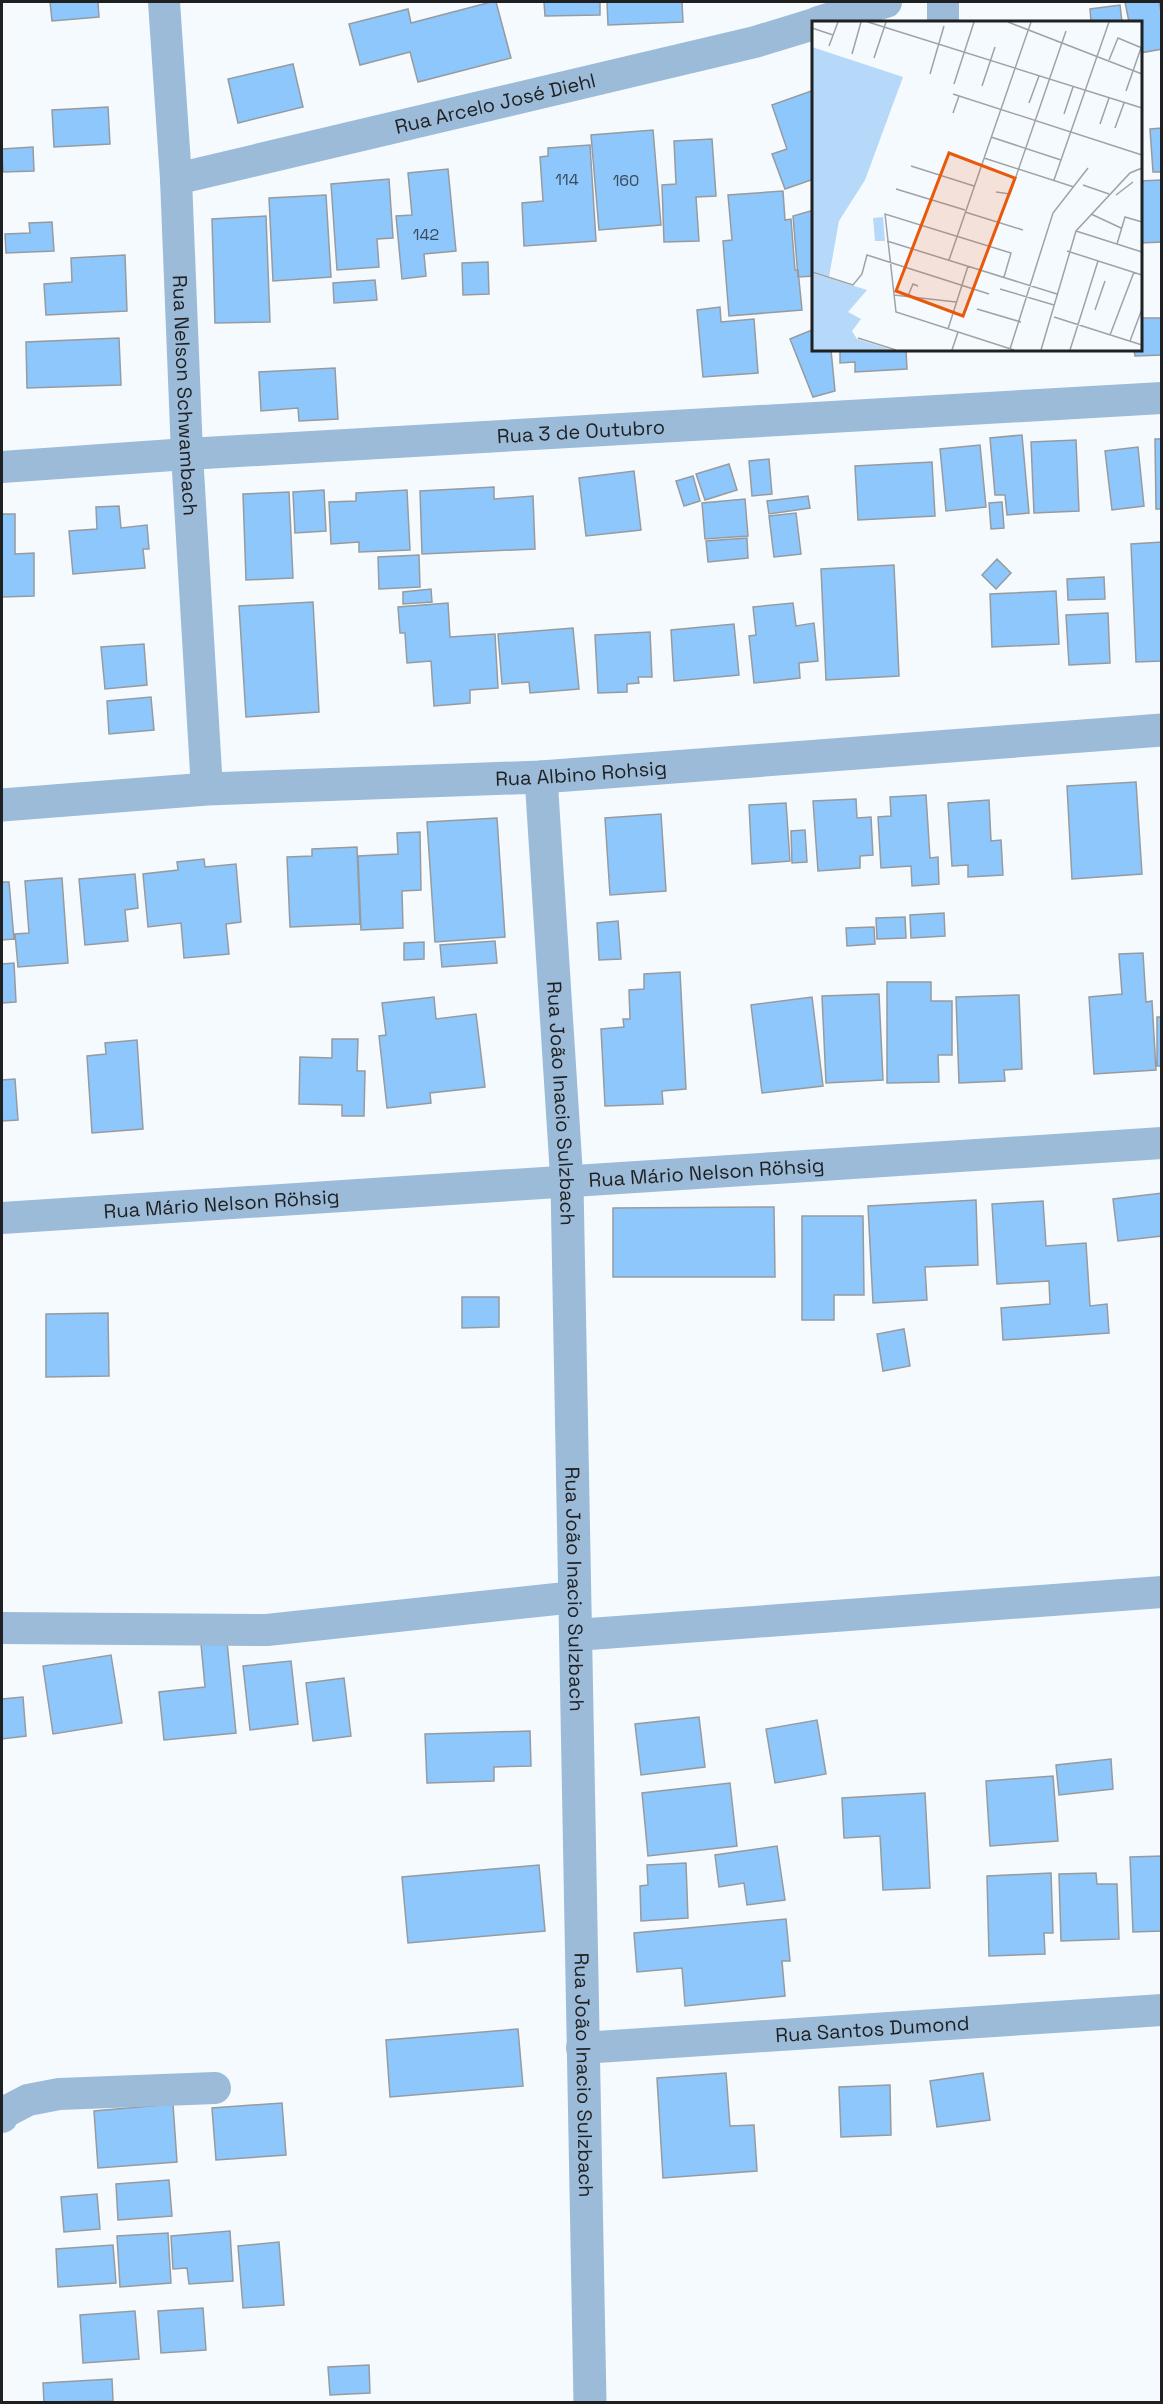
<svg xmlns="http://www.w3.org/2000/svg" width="1163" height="2404" viewBox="0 0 1163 2404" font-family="'Space Grotesk',sans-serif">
<rect width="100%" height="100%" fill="#f5fafe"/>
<!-- building -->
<path fill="#8ec7fb" stroke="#979b9f" stroke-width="1.5" d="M50 2H98L99 17 52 21Z
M491 2H496L511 58 418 82 410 52 360 65 349 24 408 9 411 23Z
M544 2H600V15L545 16Z
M607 2H682L683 22 608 25Z
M1125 2H1159L1162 17V49L1140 53V22H1129Z
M1120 5 1122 22H1085H1091L1090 9Z
M293 64 303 107 238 123 228 79Z
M814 90V179L785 189 772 154 787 149 772 105Z
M108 107 110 144 54 147 52 110Z
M1162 128V172H1153L1150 129Z
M653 130 661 225 599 230 591 135Z
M712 139 716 196 696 197 699 241 664 242 662 185 676 184 674 141Z
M590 145 596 241 524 246 522 203 543 201 540 157 548 156V148Z
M33 147 34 171 3 172 2 149Z
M448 169 456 251 424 254 426 276 402 279 396 216 412 215 408 173Z
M389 179 393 238 377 239 379 267 337 270 331 184Z
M1162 180V242L1140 243V181Z
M783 191 785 220 791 219 795 270H798L802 310 729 316 723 241 732 240 728 195Z
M326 195 331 277 273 281 269 198Z
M814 210V276L798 277 793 216Z
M266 216 270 322 215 323 212 219Z
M52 222 54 251 6 253 5 234 30 233 29 223Z
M125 255 127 311 46 315 44 284 72 282 71 258Z
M488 262 489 294 463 295 462 263Z
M375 280 377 300 334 303 333 283Z
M720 307 721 322 754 319 758 373 703 377 697 310Z
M1140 318H1161L1162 355 1135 356 1134 350H1140Z
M814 329V350H831L835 391 813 397 790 339Z
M119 338 121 385 27 388 26 342Z
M840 350H906L907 369 855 372V362L840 363Z
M335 368 338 419 299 421 298 408 261 411 259 372Z
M1022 435 1029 513 1007 515 1005 495H995L990 438Z
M1155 439H1162V509H1156Z
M1076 440 1079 511 1034 513 1031 442Z
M980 445 986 507 946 511 940 449Z
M1138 447 1144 506 1112 510 1105 451Z
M769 459 772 494 752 496 749 461Z
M932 462 935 516 858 520 855 466Z
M729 464 737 490 705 500 696 474Z
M634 471 641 530 586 536 579 478Z
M693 476 700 501 684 506 676 481Z
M494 487V499L533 496 535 549 422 554 420 491Z
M324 490 326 531 295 533 293 492Z
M407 490 410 550 359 552V542L331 544 329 502 356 501V493Z
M289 492 293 578 246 580 243 494Z
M808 496 810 508 769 514 767 501Z
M745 499 748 536 705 539 702 503Z
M1002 502 1004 528 991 529 989 503Z
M119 506 121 528 147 525 149 549H143L145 568 73 574 69 531 97 529 96 507Z
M796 513 801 554 774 557 769 516Z
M2 514H15V554L34 553V596L2 597Z
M747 538 748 558 708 562 706 541Z
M1162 542V661L1136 662 1131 544Z
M419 555 420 587 379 589 378 557Z
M997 559 1011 573 996 589 982 575Z
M894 565 899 676 826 680 821 569Z
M1104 577 1105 599 1068 600 1067 579Z
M431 589 432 602 403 604V592Z
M1056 591 1059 644 992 647 990 594Z
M313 602 319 712 246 717 239 606Z
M448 603 450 637 495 634 498 688 470 690V703L434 706 431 661 407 663 405 633H400L398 607Z
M793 603 796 626 814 623 818 661 799 663 800 678 754 683 749 636 756 635 753 607Z
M1108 613 1110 663 1069 665 1066 615Z
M734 624 739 675 674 681 671 630Z
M573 628 579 689 530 693 529 682 502 684 498 634Z
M650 632 652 677H638L639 683 627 684V692L598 693 595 635Z
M144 644 147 685 105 689 101 647Z
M151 697 154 730 109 734 107 701Z
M1136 782 1142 874 1072 879 1067 786Z
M926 795 930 858 938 857 939 884 912 886 911 866 881 868 878 817 891 816 890 797Z
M856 799 857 818 871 817 873 855 860 856V868L818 871 813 801Z
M989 800 991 841 1001 840 1003 875 968 877V865L952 866 948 803Z
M786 803 790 861 752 864 749 805Z
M661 814 666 891 610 895 605 818Z
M497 818 505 937 435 942 427 822Z
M805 830 807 862 792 863 791 831Z
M420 832 421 890 402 891 403 928 361 930 358 856 398 854 397 833Z
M357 847 360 924 290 927 287 857 312 856V849Z
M204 859 205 867 236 864 241 922 226 924 229 954 184 958 181 923 148 927 143 874 178 870 177 862Z
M135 874 138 908 125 910 128 941 85 945 79 879Z
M62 878 68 963 18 967 15 934 29 933 25 881Z
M2 882H9L14 939 2 940Z
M944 913 945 936 911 938 910 915Z
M905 917 906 938 877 939 876 918Z
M618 921 621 959 599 960 597 923Z
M874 927 875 944 847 946 846 928Z
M495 941 497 963 442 967 440 945Z
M424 942V959L404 960V943Z
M1143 953 1146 1002 1152 1001 1156 1070 1094 1074 1089 997 1122 994 1119 954Z
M14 963 16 1002 2 1003V964Z
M680 972 686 1089 662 1091 663 1104 605 1106 601 1029 624 1027 623 1019H630L629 990 644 989V974Z
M887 982H931V1001H952V1055H938L939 1082 887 1083Z
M879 994 883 1080 826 1083 822 996Z
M1019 995 1022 1069 1004 1070 1005 1081 959 1083 956 997Z
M434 997 436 1019 476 1014 485 1087 430 1093 431 1103 387 1108 379 1036 386 1035 382 1003Z
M812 997 823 1086 762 1093 751 1005Z
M1157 1017H1162V1066H1157Z
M332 1039H358L357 1071H365L364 1116H342V1105L299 1104 300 1057 332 1058Z
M137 1040 143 1129 92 1133 87 1056 106 1054 105 1043Z
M15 1079 18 1120 2 1121V1080Z
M1162 1193V1236L1118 1241 1113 1199Z
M976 1200 978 1265 925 1267 927 1300 873 1303 868 1206Z
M1043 1201 1046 1246 1086 1243 1090 1306 1107 1304 1109 1333 1003 1340 1001 1308 1050 1304 1049 1281 997 1284 992 1204Z
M774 1207 775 1277H613V1208Z
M802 1216H863L864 1295H834V1320H802Z
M462 1297H499V1327L462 1328Z
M108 1313 109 1376 46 1377V1314Z
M904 1329 910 1366 883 1371 877 1334Z
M227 1642 236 1733 164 1740 159 1692 205 1687 201 1644Z
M111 1655 122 1723 53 1734 43 1666Z
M291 1661 298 1724 250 1730 243 1666Z
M344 1678 351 1736 313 1741 306 1683Z
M23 1697 26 1736 2 1739V1699Z
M699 1717 705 1767 641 1775 635 1724Z
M817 1720 826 1774 775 1783 766 1729Z
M530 1731 531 1766 494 1767V1781L427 1783 425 1734Z
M1111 1759 1113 1789 1059 1795 1056 1765Z
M1053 1776 1058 1841 990 1846 986 1781Z
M730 1783 737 1846 648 1856 642 1793Z
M925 1793 930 1888 883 1890 880 1836 844 1838 842 1798Z
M777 1846 785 1900 747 1905 744 1883 719 1887 715 1855Z
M1162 1856V1931L1133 1932 1130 1857Z
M686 1863 688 1918 641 1921 640 1886 648 1885 647 1865Z
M539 1865 545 1931 408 1943 402 1877Z
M1051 1873 1053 1933H1044L1045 1954 989 1956 987 1876Z
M1096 1873 1097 1884H1117L1119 1939 1061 1941 1059 1874Z
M786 1919 790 1961H782L785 1996 685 2006 682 1968 637 1972 634 1933Z
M518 2029 523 2086 390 2097 386 2040Z
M726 2073 730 2126 754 2125 757 2171 663 2178 657 2078Z
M983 2073 990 2120 937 2127 930 2081Z
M890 2085 891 2135 841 2137 839 2087Z
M282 2103 286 2155 216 2160 212 2108Z
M173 2104 177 2162 98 2168 94 2111Z
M169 2180 172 2216 118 2220 116 2184Z
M97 2194 100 2229 64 2232 61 2197Z
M230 2231 233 2281 189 2284 187 2268 173 2269 171 2236Z
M168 2233 171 2283 120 2287 117 2236Z
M279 2242 284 2305 243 2308 238 2246Z
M113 2245 116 2283 58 2287 56 2249Z
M203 2308 206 2350 161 2353 158 2311Z
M135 2311 139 2359 83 2363 80 2315Z
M369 2365 370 2393 330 2395 328 2367Z
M112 2379 113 2401 44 2402 43 2383Z"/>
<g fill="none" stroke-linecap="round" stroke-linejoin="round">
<!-- minor -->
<g stroke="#9cbbd8" stroke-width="32">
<path id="s1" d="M164 2 176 179 187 454 207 789"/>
<path d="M943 2V22"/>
<path d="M818 22 886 2"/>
<path id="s2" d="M176 179 755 42 814 24"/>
<path id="s3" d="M2 467 187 454 1162 398"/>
<path id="s4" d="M2 1218 1162 1143"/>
<path d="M2 1628 267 1630 575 1597"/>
<path d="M576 1635 1162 1592"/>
<path id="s5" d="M582 2048 1162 2010"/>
<path d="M2 2117 3 2113 28 2100 59 2094 215 2088"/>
</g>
<!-- tertiary -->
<g stroke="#9cbbd8" stroke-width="33">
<path id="s6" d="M541 777 567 1183 590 2402"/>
<path id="s7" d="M2 805 207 789 541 777 1162 730"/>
</g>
</g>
<g text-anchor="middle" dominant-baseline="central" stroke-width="4.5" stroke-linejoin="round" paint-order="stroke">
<!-- number labels -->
<g font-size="16" fill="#3a4a58">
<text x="567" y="179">114</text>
<text x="626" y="180">160</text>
<text x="426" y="234">142</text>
</g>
<!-- street labels -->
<g font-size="20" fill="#1e2021" stroke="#fff">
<text stroke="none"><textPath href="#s2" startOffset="328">Rua Arcelo José Diehl</textPath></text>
<text stroke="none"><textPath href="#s1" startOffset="394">Rua Nelson Schwambach</textPath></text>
<text stroke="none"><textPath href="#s3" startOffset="580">Rua 3 de Outubro</textPath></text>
<text stroke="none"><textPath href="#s7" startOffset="580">Rua Albino Rohsig</textPath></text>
<text stroke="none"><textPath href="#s6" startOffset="327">Rua João Inacio Sulzbach</textPath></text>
<text stroke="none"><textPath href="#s4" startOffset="706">Rua Mário Nelson Röhsig</textPath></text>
<text stroke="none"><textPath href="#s4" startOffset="220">Rua Mário Nelson Röhsig</textPath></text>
<text stroke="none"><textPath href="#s6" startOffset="813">Rua João Inacio Sulzbach</textPath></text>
<text stroke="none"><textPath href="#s5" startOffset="291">Rua Santos Dumond</textPath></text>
<text stroke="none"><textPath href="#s6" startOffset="1299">Rua João Inacio Sulzbach</textPath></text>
</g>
</g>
<!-- overview -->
<g transform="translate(812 21)">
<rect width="330" height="330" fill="#f5fafe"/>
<path d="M0 26 91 56 53 159 27 200 17 256 0 251ZM71 196 73 220H63L61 197ZM0 252 55 269 36 291 49 298 40 310 45 318 80 329H0Z" fill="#b6d9f9"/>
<path fill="none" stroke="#9fa3a6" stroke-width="1.5" d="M56 1 330 87M196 1 330 53M0 7 21 14M17 25 26 1M40 33 49 1M62 37 74 1M297 39 306 17 330 27M118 53 132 5M142 63 162 1M170 65 183 26M314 70 329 27M141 73 330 134M217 82 227 55M141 92 147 75M252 93 261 66M288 103 297 77M303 107 312 82M179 116 249 139M172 137 262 166M99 145 162 165M242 159 297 1M271 164 297 173M84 168 153 189M184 171 198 173 254 10M304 174 321 161M153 191 211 209M279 193 309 207M264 210 330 231M75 220 245 273M305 223 313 196 330 201M255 230 330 254M137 239 219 1M0 251 41 264 50 253 55 234 177 273M192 256 199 232 73 193 84 291 202 329M188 268 242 284M82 274 144 281M96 275 101 263 106 265M165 288 209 301M283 289 293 260M242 296 330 324M136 308 156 245M298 314 322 251M46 317 84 329M318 320 330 288M198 328 241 192 276 147M140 329 146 311M229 329 264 210 318 152 330 147M258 329 286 240"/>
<path fill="#e8590c" fill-opacity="0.15" stroke="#e8590c" stroke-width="3" d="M137 132 203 157 151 295 84 270Z"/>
<rect width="330" height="330" fill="none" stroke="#1e2021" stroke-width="3"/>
</g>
<!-- border -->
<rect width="1163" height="2404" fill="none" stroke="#1e2021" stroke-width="6"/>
</svg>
